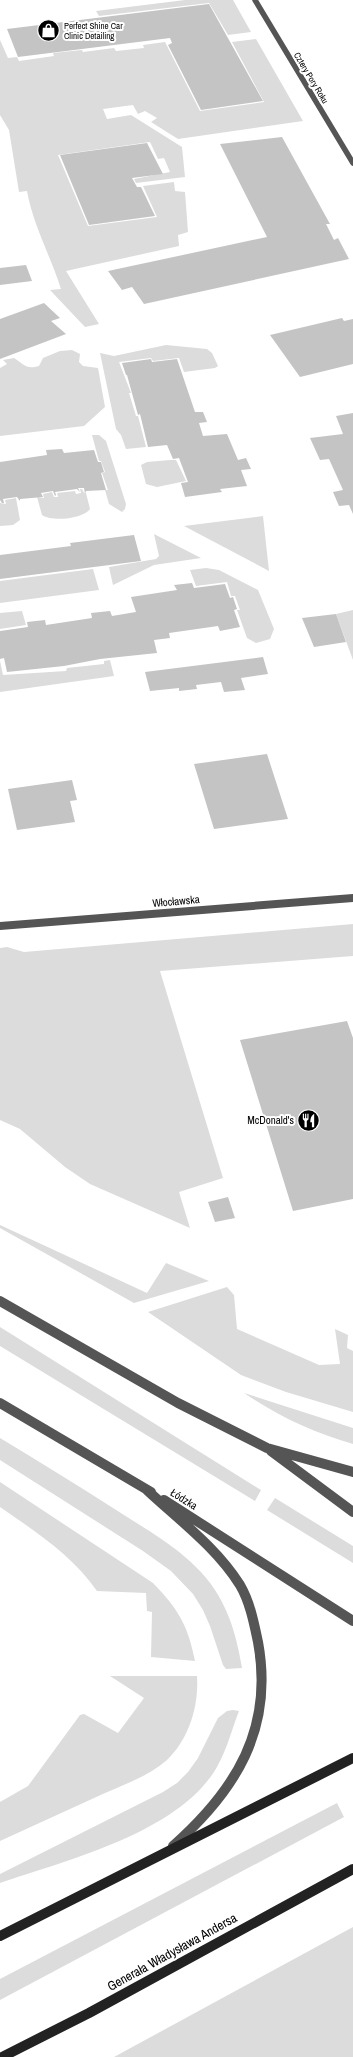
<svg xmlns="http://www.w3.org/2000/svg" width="353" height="2057" viewBox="0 0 353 2057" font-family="'Archivo Narrow',sans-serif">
<rect width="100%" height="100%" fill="#fff"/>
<!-- green -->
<path fill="#dcdcdc" d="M185 0H233L251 32 228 35 209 3 99 16 96 11Z
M256 39 303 121 178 139 151 122 157 118 145 111 138 114 133 105 103 109 107 119 131 115 182 147 185 177 136 183 134 179 170 172 164 158 158 159 150 142 58 155 88 226 157 217 143 186 174 182 175 191 185 192 188 232 178 235 179 246 66 271 99 324 85 327 50 290 61 289C51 257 33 225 27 191L19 192 9 130 0 115V40L8 58 17 57 19 61 54 56 53 53 82 50 83 52 114 48 116 51 144 48 143 45 165 42 200 111 264 102 232 42Z
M166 345 207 349 212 353 218 366 215 368 184 372 179 358 153 361 151 358 119 362 131 393H129L136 416H138L146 447 126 449 121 435 116 429 100 353 114 356Z
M72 350 80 354 79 362 83 366 98 368 105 407 84 426 0 436V368L7 364 3 360 14 358C24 364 26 370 39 366L43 358 60 351Z
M92 435H99L106 441 126 504 125 509 122 512 109 504 105 490H108L102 473 105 472 101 461H99Z
M170 460H176L186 481 157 487 146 484 141 465 147 462Z
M80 489H82L84 493H86L90 509C83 519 52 522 42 515L37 497 44 498 43 494 52 492 54 497H58L57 493 75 491 76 494 81 493Z
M16 498 20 520 13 525 0 526V503L6 504 5 500Z
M263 516 269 571 184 526Z
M154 534 201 558 154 565 113 585 109 567 156 559 159 556Z
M206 568 219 570 258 590 274 629 270 639 256 643 247 638 237 610H240L235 596H231L227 582 196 586 190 570Z
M93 569 99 590 0 603V581Z
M353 610V660L336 614Z
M22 611 26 625 0 629V613Z
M110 660 114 676 0 692V661L3 675 66 671 67 668 104 664V661Z
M353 924V956L160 971 223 1178 179 1192 190 1228 90 1184 65 1167 20 1129 0 1120V948L7 947 24 952Z
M0 1225 147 1293 166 1263 209 1281 134 1303 0 1228Z
M227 1287 234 1295 237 1329 319 1365 340 1364 335 1329 348 1335 347 1348 353 1351V1412L286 1392 241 1375 148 1312Z
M0 1327 261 1490 255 1501 0 1346Z
M244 1393 353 1428V1444C312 1432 280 1417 244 1393Z
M0 1438C38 1461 76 1484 113 1508 153 1534 200 1558 222 1602 233 1623 238 1645 242 1668L226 1669 223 1665 210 1626 203 1610 193 1594 171 1571 143 1551 0 1460Z
M0 1482 153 1583C178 1609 188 1625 195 1661L151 1657 152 1612 147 1611 146 1593 97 1591C72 1555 36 1532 0 1507Z
M275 1498 353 1546V1563L267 1510Z
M110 1676H197C199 1706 189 1739 167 1760 150 1775 126 1784 105 1793 70 1809 35 1825 0 1841V1802L28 1786 80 1715 84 1714 118 1733 144 1698Z
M233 1710 239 1711C232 1729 227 1749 218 1765 182 1832 67 1860 0 1883V1874L163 1792 177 1783 188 1772 198 1758 218 1718 227 1711Z
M337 1803 344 1817 0 2000V1979Z
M353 1927V2057H114Z"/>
<!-- building -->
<path fill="#c4c4c4" d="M209 4 263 101 201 110 168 45 172 43 170 38 18 57 7 29Z
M282 137 330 224H326L334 240 338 238 349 259 144 304 132 287 122 290 108 271 267 237 220 144Z
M147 143 163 174 132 178 137 187H141L155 216 89 225 60 155Z
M26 265 32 281 0 285V268Z
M44 303 60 318 51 321 66 334 0 359V319Z
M342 318 344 321 353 319V364L300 377 270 335Z
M151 359 152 362 177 359 195 412H203L207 422 199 423 203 436 227 434 238 460 246 458 251 469 241 470 247 486 220 489 222 492 185 497 181 483 188 482 179 458 173 459 167 445 148 447 140 414 138 415 127 375H126L122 363Z
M353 413V514L349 505 339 506 333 492 343 490 329 459 320 460 310 438 343 434 336 416Z
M62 449 64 453 94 450 98 462H101L104 472 101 473 106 490 86 491 85 494 84 488H78L80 492 77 489 55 492 56 495 55 496 53 491 41 493 43 497 20 499V501L17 497 3 499 4 503H2L0 500V462L47 455 46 450Z
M134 535 141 561 0 579V555L71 546 70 543Z
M192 583 194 588 225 584 230 598 233 597 237 609 234 610 240 627 220 631 218 626 169 633 170 638 154 640 157 653 100 659 64 666 7 672 4 658 0 659V631L28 627 27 622 45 620 46 625 92 618 91 613 110 611 112 616 136 612 131 597 177 590 174 585Z
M336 614 346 642 314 647 302 618Z
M263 657 268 674 241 678 245 690 224 692 221 682 196 685 197 689 179 691V688L150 691 145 672Z
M267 754 288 819 214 829 194 764Z
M72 780 77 800 70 801 75 822 17 830 8 789Z
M347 1021 353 1038V1199L293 1211 240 1040Z
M228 1197 235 1218 215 1222 208 1202Z"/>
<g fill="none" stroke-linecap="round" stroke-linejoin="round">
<!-- minor-far1 -->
<path stroke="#555" stroke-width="5.5" d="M255 0 353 163"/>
<!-- minor -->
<path stroke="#555" stroke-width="8" d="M0 926 353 898"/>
<!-- tertiary -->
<path stroke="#555" stroke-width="10" d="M0 1301 178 1403 267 1448 353 1472
M0 1403 151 1492
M271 1451 353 1512
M147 1490C179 1520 216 1547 240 1585 250 1602 254 1623 258 1642 274 1729 236 1790 173 1846
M164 1500 353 1621"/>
<!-- secondary -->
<path stroke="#222" stroke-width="10" d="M0 1936 353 1758
M2 2057 89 2013 353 1869"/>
</g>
<!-- icons -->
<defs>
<symbol id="shop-disc" viewBox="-11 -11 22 22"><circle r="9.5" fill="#000" stroke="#fff"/><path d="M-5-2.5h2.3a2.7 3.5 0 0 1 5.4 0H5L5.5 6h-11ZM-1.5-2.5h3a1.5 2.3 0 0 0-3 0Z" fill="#fff"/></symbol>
<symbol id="restaurant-disc" viewBox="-11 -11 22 22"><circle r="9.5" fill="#000" stroke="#fff"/><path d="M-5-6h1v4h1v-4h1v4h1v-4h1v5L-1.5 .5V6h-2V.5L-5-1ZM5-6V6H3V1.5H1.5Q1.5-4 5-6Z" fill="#fff"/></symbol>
</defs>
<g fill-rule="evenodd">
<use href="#shop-disc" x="36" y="18" width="25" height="25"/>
<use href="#restaurant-disc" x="296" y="1108" width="25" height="25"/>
</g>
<g text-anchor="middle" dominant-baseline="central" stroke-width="4" stroke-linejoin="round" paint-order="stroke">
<!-- far-poi labels -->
<g font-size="9" fill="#000" stroke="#fff" text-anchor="start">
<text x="64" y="26">Perfect Shine Car<tspan x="64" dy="10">Clinic Detailing</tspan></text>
</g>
<!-- far-street labels -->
<g font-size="9" fill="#000" stroke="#fff">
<text transform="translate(311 78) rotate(59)">Cztery Pory Roku</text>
</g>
<!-- street labels -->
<g font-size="11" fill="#000" stroke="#fff">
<text transform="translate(176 901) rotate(-5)">Włocławska</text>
<text transform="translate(184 1499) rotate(32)">Łódzka</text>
</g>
<!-- poi labels -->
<g font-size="11" fill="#000" stroke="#fff" text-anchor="end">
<text x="294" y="1120">McDonald's</text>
</g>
<!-- near-street labels -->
<g font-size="13" fill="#000" stroke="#fff">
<text transform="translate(172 1952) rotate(-29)">Generała Władysława Andersa</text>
</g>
</g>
</svg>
